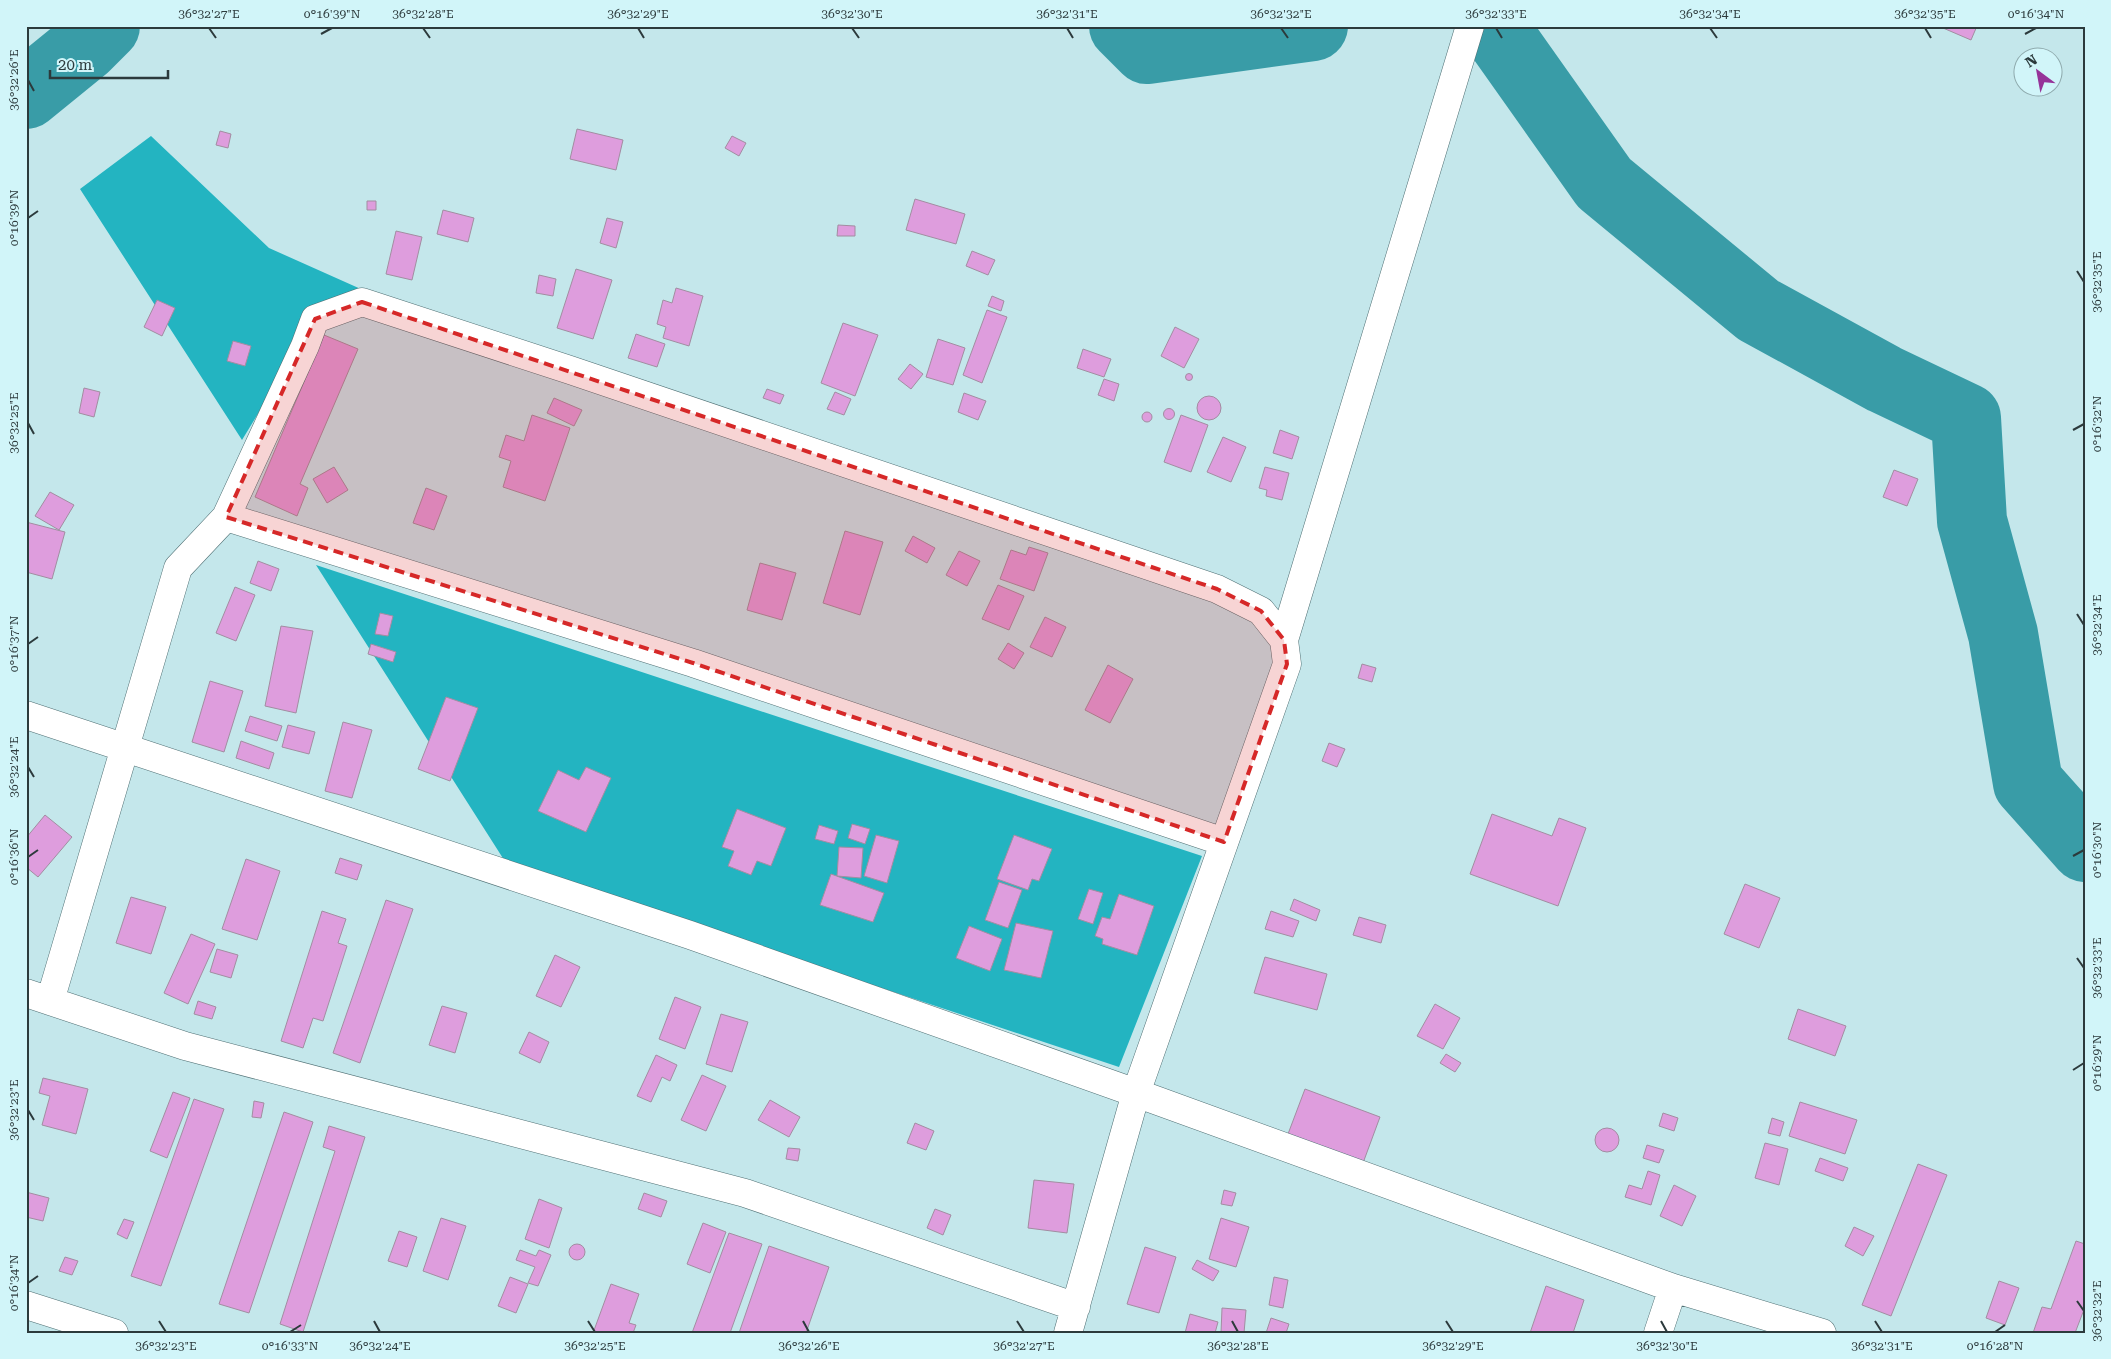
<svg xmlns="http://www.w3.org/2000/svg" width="2111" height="1359" viewBox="0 0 2111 1359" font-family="'Roboto Serif',serif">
<rect width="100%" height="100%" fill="#c4e7eb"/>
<!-- forest -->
<path fill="#23b4c1" d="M151 136 269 248 372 294 312 325 242 440 80 189Z
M316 565 1202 856 1119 1067 506 863Z"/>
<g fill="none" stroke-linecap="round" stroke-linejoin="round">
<!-- river -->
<path stroke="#399ca7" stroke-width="70" d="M1124 26 1147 49 1313 26
M1493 26 1604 183 1758 310 1884 379 1966 418 1972 521 2003 634 2028 783 2085 847
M26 94 85 46 105 26"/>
</g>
<!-- building -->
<path fill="#de9ddd" stroke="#a28da1" d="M1944 26H1977L1971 40 1943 28Z
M577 129 623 140 616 170 570 159Z
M220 131 231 134 228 148 216 145Z
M732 136 746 143 739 156 725 148Z
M915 199 965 214 956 244 906 230Z
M367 201H376V210H367Z
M443 210 474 218 468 242 437 234Z
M607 218 623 222 616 248 600 243Z
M838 225 855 226V236H837Z
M396 231 422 237 412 280 386 274Z
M972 251 995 260 988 275 966 266Z
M576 269 612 280 593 339 557 328Z
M539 275 556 279 553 296 536 293Z
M676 288 703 296 689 346 663 338 666 327 657 324 663 300 672 303Z
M992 296 1004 301 1001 311 988 306Z
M157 300 175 308 162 336 144 327Z
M987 310 1007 317 982 383 963 375Z
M843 323 878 335 855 396 821 383Z
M1175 327 1199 339 1184 368 1161 356Z
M636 334 665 344 657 367 628 358Z
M324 335 358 349 300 484 308 488 297 516 255 497Z
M938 339 965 348 953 385 926 377Z
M233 341 251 346 245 366 227 361Z
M1083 349 1111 359 1104 377 1077 368Z
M910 364 923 374 911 389 898 379Z
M1185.5 377a3.5 3.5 0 1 1 7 0a3.5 3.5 0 1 1-7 0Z
M1104 379 1119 384 1114 401 1098 395Z
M84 388 100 392 94 417 79 413Z
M767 389 784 395 780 404 763 398Z
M835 392 851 399 844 415 827 409Z
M964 393 986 401 978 420 958 412Z
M1197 408a12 12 0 1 1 24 0a12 12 0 1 1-24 0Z
M554 398 582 410 574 426 547 413Z
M1163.5 414a5.5 5.5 0 1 1 11 0a5.5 5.5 0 1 1-11 0Z
M1142 417a5 5 0 1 1 10 0a5 5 0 1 1-10 0Z
M532 415 570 428 545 501 503 487 511 461 499 457 506 435 524 441Z
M1181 415 1208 425 1191 472 1164 462Z
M1280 430 1299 437 1292 459 1273 453Z
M1223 437 1246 447 1231 482 1207 472Z
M334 467 348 490 327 503 313 479Z
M1265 467 1289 473 1282 500 1266 496 1267 490 1259 488Z
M1894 470 1918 479 1907 506 1883 497Z
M426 488 447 496 434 530 413 523Z
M50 492 74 505 59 530 35 516Z
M26 522 65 532 52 579 26 572Z
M845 531 883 542 860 615 823 603Z
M913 536 935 548 927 563 905 551Z
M1029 547 1048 553 1034 591 1000 579 1011 550 1026 555Z
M959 551 980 561 967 586 946 575Z
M258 561 279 569 271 591 250 583Z
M760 563 796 573 782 620 747 610Z
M998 585 1024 596 1009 630 982 619Z
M235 587 255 595 236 641 216 633Z
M380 613 393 616 388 636 375 634Z
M1045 617 1066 627 1052 657 1030 647Z
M281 626 313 631 296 713 265 706Z
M1008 643 1024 653 1014 669 998 659Z
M371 644 396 652 393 662 368 654Z
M1362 664 1376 668 1372 682 1358 678Z
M1108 665 1133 679 1110 723 1085 710Z
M210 681 243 691 224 752 192 742Z
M446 697 478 708 450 781 418 769Z
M250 716 282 726 277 741 245 731Z
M343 722 372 730 352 798 325 791Z
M288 725 315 732 309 754 282 747Z
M241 741 274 753 269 769 236 758Z
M1329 743 1345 749 1337 767 1322 761Z
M586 767 611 778 586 832 538 811 558 770 579 780Z
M737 809 786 828 771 866 757 861 751 875 728 866 734 851 722 847Z
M1492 814 1552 836 1559 818 1586 828 1558 906 1470 874Z
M45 815 72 837 38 877 26 867V838Z
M852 824 870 829 865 844 848 838Z
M819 825 838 831 834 844 815 839Z
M876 835 899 841 887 883 864 876Z
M1014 835 1052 849 1039 881 1032 879 1028 890 997 879Z
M839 847 863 848 861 878 837 876Z
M340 858 362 865 357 880 335 873Z
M246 859 280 871 257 940 222 929Z
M831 874 884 893 873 922 820 905Z
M999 882 1022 890 1008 928 985 920Z
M1745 884 1780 898 1759 948 1724 934Z
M1089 889 1103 893 1093 924 1078 919Z
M1119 894 1154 906 1137 955 1102 944 1103 939 1095 936 1102 917 1110 919Z
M131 897 166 907 151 954 116 943Z
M1294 899 1320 910 1316 921 1290 910Z
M386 900 413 909 360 1063 333 1053Z
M322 911 346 919 338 943 347 946 323 1021 313 1018 303 1048 281 1041Z
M1271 911 1299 921 1293 937 1265 929Z
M1359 917 1386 925 1381 943 1353 935Z
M1016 923 1053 931 1041 978 1004 970Z
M969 926 1002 939 990 971 956 958Z
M191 934 215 944 188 1004 164 993Z
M217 949 238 955 231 978 210 972Z
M555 955 580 967 561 1007 536 996Z
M1265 957 1327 974 1317 1010 1254 993Z
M675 997 701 1007 685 1049 659 1039Z
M198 1001 216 1007 212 1019 194 1014Z
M1435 1004 1460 1018 1443 1049 1417 1036Z
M442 1006 467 1013 455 1053 429 1045Z
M1798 1009 1846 1026 1835 1056 1788 1039Z
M721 1014 748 1022 732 1072 706 1064Z
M529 1032 549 1042 540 1063 519 1053Z
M1446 1054 1461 1063 1455 1072 1440 1063Z
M656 1055 677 1065 670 1081 662 1077 651 1102 637 1096Z
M702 1075 726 1086 706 1131 681 1120Z
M43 1078 88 1089 76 1134 42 1125 50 1096 39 1093Z
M1305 1089 1380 1117 1363 1163 1288 1134Z
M173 1092 190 1098 167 1158 150 1151Z
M194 1099 224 1109 161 1286 131 1276Z
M770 1100 800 1117 789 1137 758 1120Z
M254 1101 264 1103 261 1118 252 1117Z
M1800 1102 1857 1120 1845 1154 1789 1136Z
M284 1112 313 1122 249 1313 219 1304Z
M1663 1113 1678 1118 1674 1131 1659 1126Z
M1772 1118 1784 1122 1780 1136 1768 1133Z
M915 1123 934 1131 926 1150 907 1143Z
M329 1126 365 1137 303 1332 280 1324 335 1151 323 1147Z
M1595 1140a12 12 0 1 1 24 0a12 12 0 1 1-24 0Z
M1765 1143 1788 1149 1779 1185 1755 1178Z
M1647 1145 1664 1150 1659 1163 1643 1158Z
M788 1148 800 1149 798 1161 786 1159Z
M1820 1158 1848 1168 1843 1181 1815 1171Z
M1918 1164 1947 1175 1891 1316 1862 1305Z
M1648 1171 1660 1175 1651 1205 1625 1197 1629 1185 1642 1189Z
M1034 1180 1074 1184 1067 1233 1028 1228Z
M1674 1185 1696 1196 1682 1226 1660 1216Z
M1224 1190 1236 1193 1232 1206 1221 1204Z
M26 1192 49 1198 43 1221 26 1217Z
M644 1193 667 1201 661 1217 638 1209Z
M539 1199 562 1208 549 1248 525 1239Z
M935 1209 951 1215 943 1235 927 1228Z
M441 1218 466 1226 448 1280 423 1271Z
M1221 1218 1249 1227 1236 1267 1209 1259Z
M124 1219 134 1222 127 1239 117 1234Z
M703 1223 726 1232 710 1273 687 1264Z
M1854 1227 1874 1236 1863 1256 1845 1246Z
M399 1231 417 1237 407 1267 388 1261Z
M729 1233 762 1244 730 1333H692Z
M2076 1241 2085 1244V1307L2075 1333H2033L2042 1307 2051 1309Z
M569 1252a8 8 0 1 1 16 0a8 8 0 1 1-16 0Z
M769 1246 829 1267 806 1333H739Z
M1145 1247 1176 1257 1159 1313 1127 1304Z
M520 1250 536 1256 539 1250 551 1255 538 1286 528 1283 535 1267 516 1260Z
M65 1257 78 1261 72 1275 59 1271Z
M1197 1260 1219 1271 1213 1281 1192 1269Z
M510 1277 528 1284 516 1313 498 1306Z
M1274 1277 1288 1280 1283 1308 1269 1305Z
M1999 1281 2019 1288 2005 1325 1986 1318Z
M611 1284 639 1294 629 1323 636 1325 633 1333H593Z
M1546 1286 1584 1300 1573 1333H1530Z
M1222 1308 1246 1310 1244 1333H1221Z
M1190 1314 1218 1322 1215 1333H1185Z
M1271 1318 1289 1324 1286 1333H1266Z"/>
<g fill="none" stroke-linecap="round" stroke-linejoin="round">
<defs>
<path id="minor" d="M226 517 305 346 315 319 362 302 570 370 1217 589 1261 611 1284 640 1287 664 1136 1093 1068 1333
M1284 640 1470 26
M26 715 690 935 1136 1093 1673 1288 1822 1333
M26 993 185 1046 745 1193 1076 1307
M50 1001 178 568 226 517 693 663 1224 842
M26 1305 114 1333
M1658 1333 1673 1288"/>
</defs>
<!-- minor casing -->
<use href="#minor" stroke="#507074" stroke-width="29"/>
<!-- minor -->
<use href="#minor" stroke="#fff" stroke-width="28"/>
</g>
<!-- marked area -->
<path fill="#d62828" fill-opacity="0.2" stroke="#d62828" stroke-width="4" stroke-dasharray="10 6" stroke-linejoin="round" d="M362 302 1217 589 1261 611 1284 640 1287 664 1224 842 693 663 226 517 315 319Z"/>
<!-- ticks -->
<path fill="none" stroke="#2c3a3c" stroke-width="2" d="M209 28 216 38M423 28 430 38M638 28 644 38M852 28 859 38M1067 28 1073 38M1281 28 1288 38M1496 28 1502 38M1710 28 1717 38M1925 28 1931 38M321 34 332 28M2025 34 2036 28M28 80 34 91M28 218 38 211M2077 271 2084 282M28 423 34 434M2073 430 2084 424M2077 614 2084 625M28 644 38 637M28 767 34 777M2073 856 2084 850M28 857 38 850M2077 958 2084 968M2073 1070 2084 1063M28 1110 34 1120M28 1283 38 1276M2077 1301 2084 1311M159 1321 166 1332M374 1321 380 1332M588 1321 595 1332M803 1321 809 1332M1017 1321 1024 1332M1232 1321 1238 1332M1446 1321 1453 1332M1661 1321 1667 1332M1875 1321 1882 1332M290 1332 301 1325M1995 1332 2005 1325"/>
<!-- border -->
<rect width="2111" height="1359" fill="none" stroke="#d1f5f9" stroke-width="55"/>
<!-- north arrow -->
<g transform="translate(2038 72) rotate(328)"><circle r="24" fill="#d1f5f9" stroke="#8faaad"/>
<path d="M0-4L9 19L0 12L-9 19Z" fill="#963399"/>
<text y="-8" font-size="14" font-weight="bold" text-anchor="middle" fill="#2c3a3c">N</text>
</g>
<!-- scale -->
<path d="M50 70v8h118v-8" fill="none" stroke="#2c3a3c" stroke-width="2.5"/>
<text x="58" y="70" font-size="15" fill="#2c3a3c" stroke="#d1f5f9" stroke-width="4" paint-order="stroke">20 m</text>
<rect x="28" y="28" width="2056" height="1304" fill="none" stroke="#2c3a3c" stroke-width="2"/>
<g font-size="12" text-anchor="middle" fill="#2c3a3c">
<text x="209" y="18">36°32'27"E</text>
<text x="332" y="18">0°16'39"N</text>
<text x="423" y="18">36°32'28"E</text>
<text x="638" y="18">36°32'29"E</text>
<text x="852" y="18">36°32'30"E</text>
<text x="1067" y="18">36°32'31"E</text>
<text x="1281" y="18">36°32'32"E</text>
<text x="1496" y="18">36°32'33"E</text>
<text x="1710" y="18">36°32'34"E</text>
<text x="1925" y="18">36°32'35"E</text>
<text x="2036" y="18">0°16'34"N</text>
<text transform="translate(14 80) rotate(-90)" y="4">36°32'26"E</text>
<text transform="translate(14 218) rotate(-90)" y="4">0°16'39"N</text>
<text transform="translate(2097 282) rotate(-90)" y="4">36°32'35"E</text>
<text transform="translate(14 423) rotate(-90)" y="4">36°32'25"E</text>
<text transform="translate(2097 424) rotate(-90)" y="4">0°16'32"N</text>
<text transform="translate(2097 625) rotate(-90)" y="4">36°32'34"E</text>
<text transform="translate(14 644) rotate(-90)" y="4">0°16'37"N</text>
<text transform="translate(14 767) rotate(-90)" y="4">36°32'24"E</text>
<text transform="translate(2097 850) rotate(-90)" y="4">0°16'30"N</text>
<text transform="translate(14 857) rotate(-90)" y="4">0°16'36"N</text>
<text transform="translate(2097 968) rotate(-90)" y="4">36°32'33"E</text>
<text transform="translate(2097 1063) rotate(-90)" y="4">0°16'29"N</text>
<text transform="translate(14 1110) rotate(-90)" y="4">36°32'23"E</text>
<text transform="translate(14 1283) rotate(-90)" y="4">0°16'34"N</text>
<text transform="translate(2097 1311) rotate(-90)" y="4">36°32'32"E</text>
<text x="166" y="1350">36°32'23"E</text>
<text x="290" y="1350">0°16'33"N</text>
<text x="380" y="1350">36°32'24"E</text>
<text x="595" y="1350">36°32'25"E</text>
<text x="809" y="1350">36°32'26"E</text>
<text x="1024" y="1350">36°32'27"E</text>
<text x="1238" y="1350">36°32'28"E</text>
<text x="1453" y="1350">36°32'29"E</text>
<text x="1667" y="1350">36°32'30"E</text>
<text x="1882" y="1350">36°32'31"E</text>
<text x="1995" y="1350">0°16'28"N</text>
</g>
</svg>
